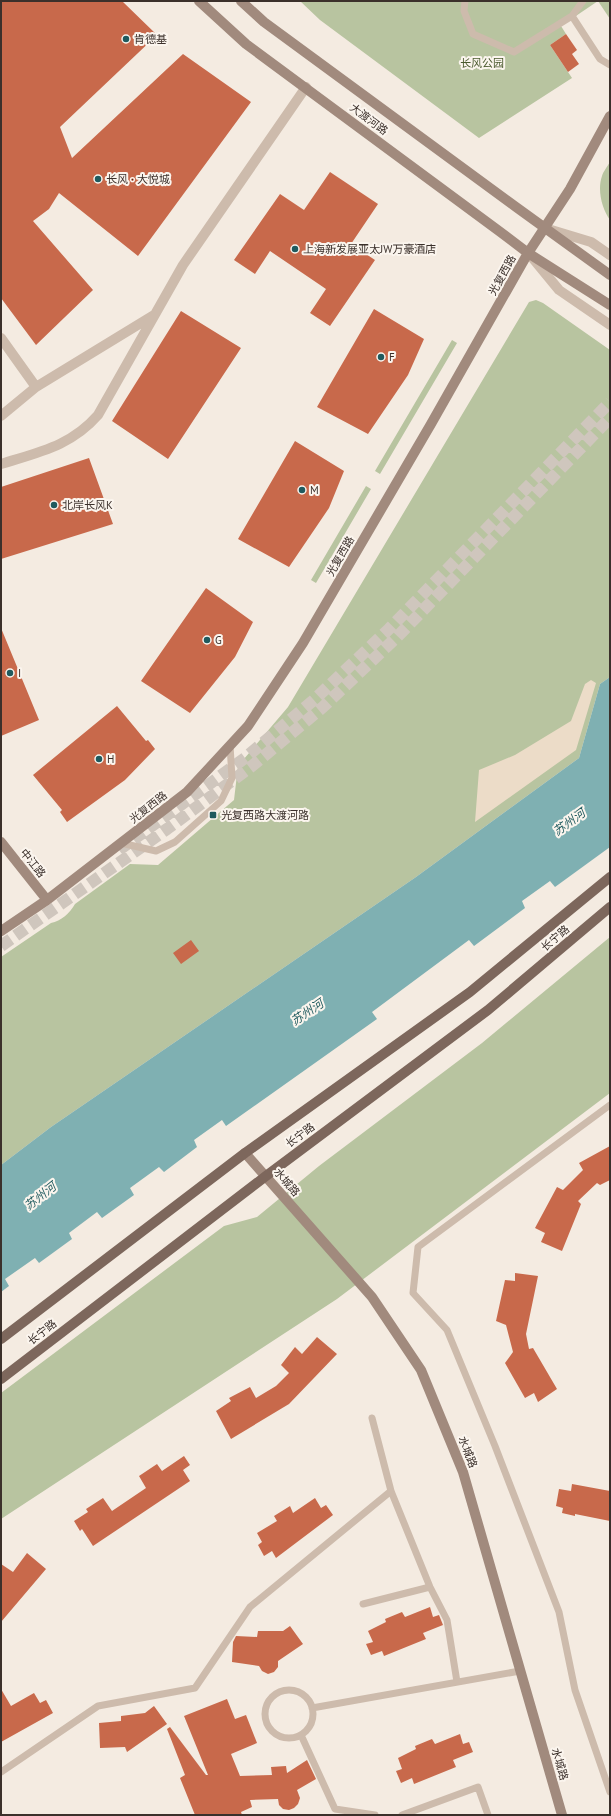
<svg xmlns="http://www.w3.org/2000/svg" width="611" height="1816" viewBox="0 0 611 1816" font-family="'PT Sans','Noto Sans SC',sans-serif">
<rect width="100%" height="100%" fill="#f4ebe1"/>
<!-- green -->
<path fill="#b8c4a0" d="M300 1H610V19L598 1 561 26 566 34 550 45 572 78 479 138 320 20Z
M610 162V220C602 209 597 190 602 176 603 172 607 167 610 162Z
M536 300 543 303 610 350V677L600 684 579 758 416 877 51 1127 1 1165V957L51 923C61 921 70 913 75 904L130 864 158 865 234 800 238 766 288 707 529 302Z
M452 340 457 343 380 474 375 471Z
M366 486 371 489 316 583 311 580Z
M610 937V1093L337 1299 1 1519V1393L224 1226 257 1217 319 1166 482 1043Z"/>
<!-- plaza -->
<path fill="#ecdcc8" d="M591 680 596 683 576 750 475 822 479 770 515 755 571 721 585 684Z"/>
<!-- water -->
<path fill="#7fb0b2" d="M610 677V847L555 887 550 881 522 901 525 908 474 946 469 940 372 1012 377 1019 226 1126 222 1120 194 1140 197 1147 164 1172 159 1167 130 1188 134 1195 102 1218 97 1212 69 1233 72 1239 39 1263 35 1258 5 1279 9 1286 1 1292V1165L51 1127 416 877 579 758 600 684Z"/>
<!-- building -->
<path fill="#c8694b" d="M1 1H122L157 35 60 127 72 158 183 54 251 102 138 256 59 193 49 209 33 221 93 290 36 345 1 298Z
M566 34 577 50 572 54 579 64 568 72 550 45Z
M330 172 378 204 351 244 375 260 330 326 310 313 326 289 270 251 255 274 234 260 280 194 304 210Z
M374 309 424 339 408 375 368 434 317 407Z
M181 311 241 348 168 459 112 421Z
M295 441 344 471 329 508 289 567 238 539Z
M89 458 113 524 1 559V487Z
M206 588 253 622 235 657 190 713 141 681Z
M1 628 39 720 1 736Z
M117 706 146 741 148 740 155 749 125 780 67 822 60 812 62 810 33 775Z
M191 940 199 951 181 964 173 953Z
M610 1146V1180L600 1185 597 1183 578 1201 581 1204 562 1251 541 1242 545 1233 535 1228 557 1187 563 1190 583 1170 579 1163Z
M515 1273 538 1276 526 1334 529 1349 533 1348 557 1389 538 1402 534 1393 525 1398 505 1363 513 1352 506 1325 496 1321 505 1280 515 1281Z
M317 1337 337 1354 289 1404 231 1439 216 1411 231 1401 229 1398 250 1387 256 1398 276 1386 289 1373 281 1365 295 1347 302 1354Z
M184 1456 190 1465 183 1470 190 1481 93 1546 82 1529 80 1531 74 1521 88 1512 86 1509 103 1498 112 1511 146 1488 139 1476 157 1464 162 1471Z
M572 1484 610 1491V1521L575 1514V1516L562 1513 563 1508 556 1506 559 1489 571 1491Z
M315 1498 321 1508 326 1505 333 1515 276 1558 272 1551 264 1556 258 1545 262 1542 257 1533 277 1521 274 1516 290 1506 293 1513Z
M27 1553 46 1569 1 1622V1564L13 1572Z
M430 1607 433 1617 439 1615 443 1625 423 1633 426 1639 384 1656 382 1651 371 1655 366 1644 373 1642 368 1631 386 1622 385 1619 402 1612 405 1617Z
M290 1626 303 1644 278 1661V1667L274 1672 268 1674 262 1671 259 1666 232 1662 233 1642 236 1636 257 1637 258 1631H283Z
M1 1689 11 1706 34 1693 40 1703 46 1700 53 1713 1 1742Z
M227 1699 235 1719 246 1715 257 1743 231 1754 240 1776 272 1775 271 1767 286 1766 287 1773 307 1760 316 1779 297 1790 300 1798 298 1804 294 1808 289 1810 283 1809 279 1805 278 1799 250 1800 252 1807 241 1812 242 1815H195L180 1778 185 1775 167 1729 170 1727 206 1775H208L184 1716Z
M154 1706 167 1724 127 1752 125 1747 100 1748 99 1723 121 1721V1716L145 1713Z
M460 1734 463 1744 469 1742 473 1752 453 1760 456 1767 414 1784 412 1778 401 1783 396 1771 402 1769 398 1758 416 1749 415 1746 432 1739 435 1744Z"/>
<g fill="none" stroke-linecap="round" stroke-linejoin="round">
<!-- highway-tunnel -->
<path stroke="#cfc6bd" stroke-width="12" stroke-dasharray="12 6" stroke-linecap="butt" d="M119 850 245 758 315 699 389 629 610 402
M1 946 167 829 252 766 323 707 397 637 610 418"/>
<!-- lane -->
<path stroke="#cdbbac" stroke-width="7" d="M465 1 464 11 473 34 514 52 572 16
M583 1 572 16 600 59 610 65
M121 843 156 851 175 842 221 801 232 778 230 745
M610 1105 418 1247 413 1293 447 1330 495 1446 559 1612 575 1690 610 1792
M372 1418 391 1491 430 1587 447 1620 457 1682
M363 1604 430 1587
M265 1714a24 24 0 1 1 48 0a24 24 0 1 1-48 0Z
M312 1708 520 1671
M301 1735 335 1809 375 1815
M1 1772 98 1706 195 1688 250 1607 391 1491
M402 1815 478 1787 488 1815"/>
<!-- street -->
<path stroke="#cdbbac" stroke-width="10" d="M548 229 591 242 610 255
M531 256 559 290 610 325
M1 338 36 387
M1 416 36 387 154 315
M1 464C39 452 71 446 98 415L183 265 306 87"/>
<!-- secondary -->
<path stroke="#a18a7d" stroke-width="10" d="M199 1 246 44 499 231 528 253 610 305
M241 1 264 22 516 207 610 275
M1 842 47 900
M1 931 47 900 187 792 248 726 303 643 431 424 528 253 570 189 610 116
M245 1153 372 1297 421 1370 463 1472 562 1815"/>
<!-- primary -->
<path stroke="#7d675c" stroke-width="10" d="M1 1339 245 1153 470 992 610 877
M1 1379 266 1176 488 1010 610 907"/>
</g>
<!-- markers -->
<g fill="#1f5a5e" stroke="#fbf5ee" stroke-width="1.5">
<circle cx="126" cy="39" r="4"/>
<circle cx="98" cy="179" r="4"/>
<circle cx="295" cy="249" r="4"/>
<circle cx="381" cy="357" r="4"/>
<circle cx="302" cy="490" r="4"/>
<circle cx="54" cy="505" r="4"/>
<circle cx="207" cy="640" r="4"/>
<circle cx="10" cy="673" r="4"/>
<circle cx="99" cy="759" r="4"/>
<rect x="209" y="811" width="8" height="8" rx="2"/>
</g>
<g text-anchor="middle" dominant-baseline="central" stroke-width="4" stroke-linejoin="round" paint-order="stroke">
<!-- poi labels -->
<g font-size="11" fill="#3b302b" stroke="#fbf5ee" text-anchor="start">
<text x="134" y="39">肯德基</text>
<text x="106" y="179">长风 · 大悦城</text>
<text x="303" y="249">上海新发展亚太JW万豪酒店</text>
<text x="389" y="357">F</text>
<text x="310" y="490">M</text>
<text x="62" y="505">北岸长风K</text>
<text x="215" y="640">G</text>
<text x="18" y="673">I</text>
<text x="107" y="759">H</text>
<text x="221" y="815">光复西路大渡河路</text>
</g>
<!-- park labels -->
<g font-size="11" fill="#4a5a2e" stroke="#fbf5ee">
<text x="482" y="63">长风公园</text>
</g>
<!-- street labels -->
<g font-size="11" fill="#3b302b" stroke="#fbf5ee">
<text transform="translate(369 119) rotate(37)">大渡河路</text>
<text transform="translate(502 275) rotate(-61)">光复西路</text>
<text transform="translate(340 556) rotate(-60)">光复西路</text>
<text transform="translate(148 807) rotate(-38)">光复西路</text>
<text transform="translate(33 863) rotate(51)">中江路</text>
<text transform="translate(555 938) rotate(-40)">长宁路</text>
<text transform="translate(300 1135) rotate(-37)">长宁路</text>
<text transform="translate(287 1182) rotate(49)">水城路</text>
<text transform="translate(42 1332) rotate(-38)">长宁路</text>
<text transform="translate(468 1452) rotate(69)">水城路</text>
<text transform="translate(560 1764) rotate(74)">水城路</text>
</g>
<!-- water labels -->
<g font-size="12" font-style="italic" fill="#1f5a5e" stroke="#fbf5ee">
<text transform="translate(569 822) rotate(-36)">苏州河</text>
<text transform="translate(307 1012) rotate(-34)">苏州河</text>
<text transform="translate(40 1196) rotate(-38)">苏州河</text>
</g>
</g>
<!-- border -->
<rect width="611" height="1816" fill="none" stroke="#3b302b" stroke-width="4"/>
</svg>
